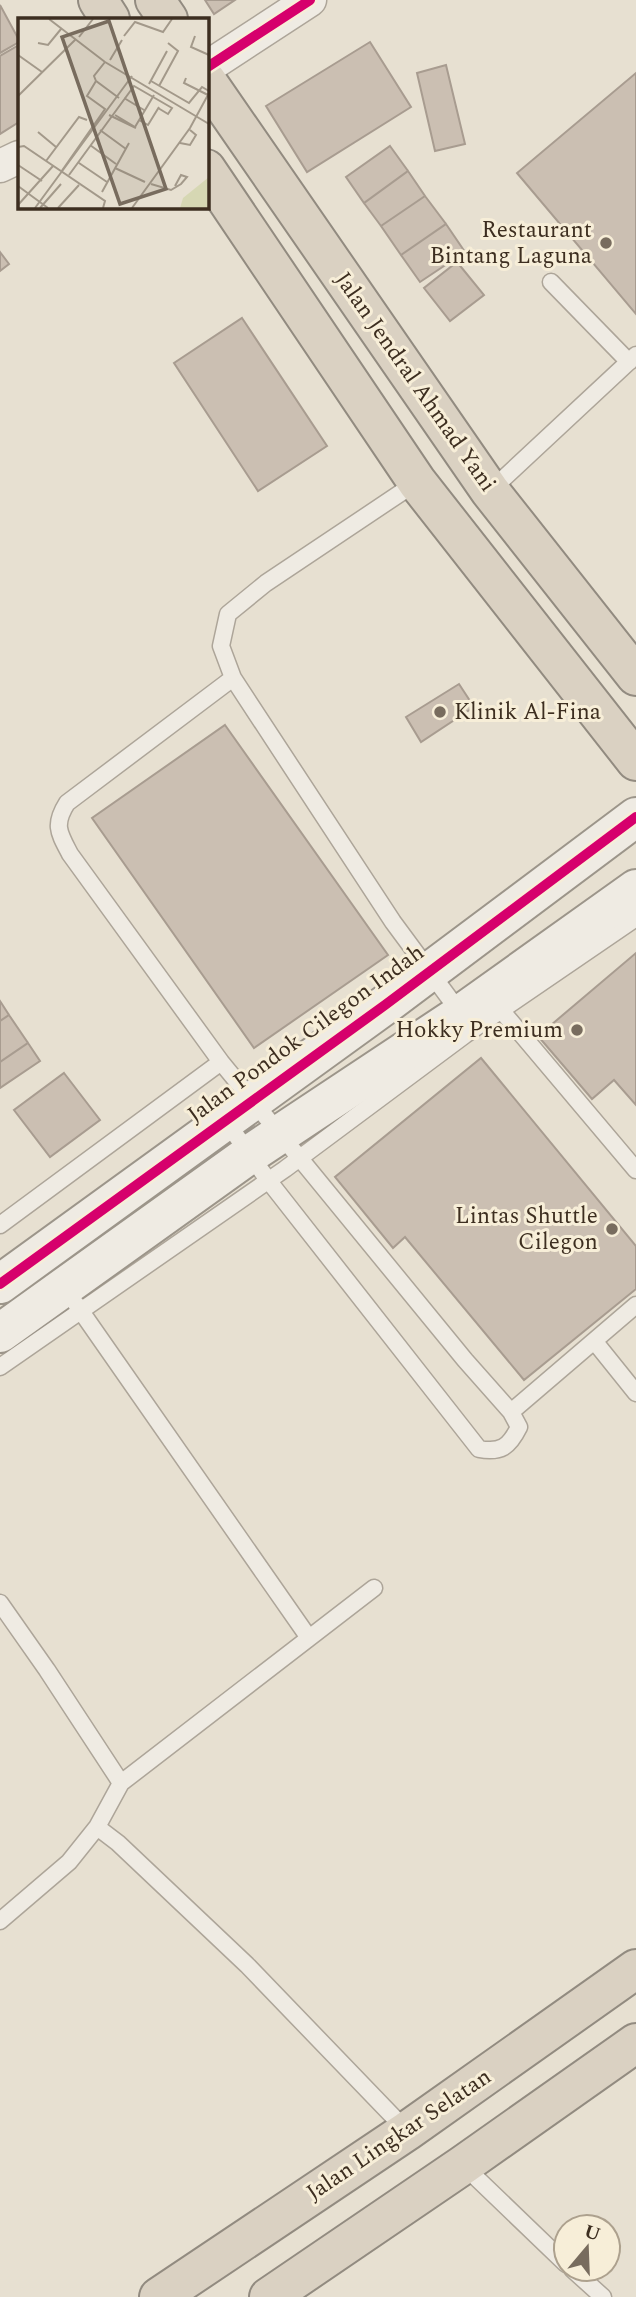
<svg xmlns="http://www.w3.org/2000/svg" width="636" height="2297" viewBox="0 0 636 2297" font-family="Spectral,serif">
<rect width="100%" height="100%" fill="#e7e0d1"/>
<!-- building -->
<path fill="#cbbfb2" stroke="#a89c90" stroke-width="2" d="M205 0H235L214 14Z
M0 5 19 40V42L0 53Z
M370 42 411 107 307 172 266 106Z
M19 45V122L0 134V56Z
M446 65 465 144 435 151 417 73Z
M636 73V314L517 173Z
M390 146 408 171 364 203 346 177Z
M408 171 425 196 381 226 364 203Z
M425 196 446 224 401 255 381 226Z
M446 224 465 252 420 282 401 255Z
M0 252 9 264 0 271Z
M457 262 484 295 450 321 424 288Z
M242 318 327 446 258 491 174 363Z
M459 684 474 707 421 742 406 717Z
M225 725 388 955 254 1048 92 818Z
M636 953V1105L614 1080 592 1099 538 1036Z
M0 1001 9 1015 0 1021Z
M9 1015 28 1043 0 1062V1021Z
M28 1043 40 1061 0 1088V1062Z
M481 1058 636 1246V1289L524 1380 405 1237 393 1248 335 1177Z
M64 1073 100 1120 50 1157 14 1110Z"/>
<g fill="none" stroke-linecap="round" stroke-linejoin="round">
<defs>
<path id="lane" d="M551 282 629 362
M490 491 636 355
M233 678 221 646 228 614 266 583 417 482
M501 1010 636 1170
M221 1062 465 1360 511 1412 519 1427C509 1447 501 1453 479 1449L268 1180 225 1120
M0 1225 221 1062 70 854C59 833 53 825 67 803L233 678 393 922 461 1014
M76 1304 309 1638
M595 1342 636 1393
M0 1367 285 1169 465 1035 636 918
M511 1412 636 1305
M0 1603 47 1670 121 1783
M97 1827 118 1843 247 1965 407 2131
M0 1921 69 1862 97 1827 121 1783 374 1588
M463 2165 566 2264
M572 2269 603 2297"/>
<path id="street" d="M206 68 310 0
M0 166 19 157"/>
<path id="secondary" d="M0 1284 385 1005 636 817
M0 1333 250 1154 461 1014 636 889"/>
<path id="highway" d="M98 0 110 19
M155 0 168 19
M206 80 490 491 636 676
M206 169 417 482 636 761
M159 2297 407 2131 636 1969
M269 2297 463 2165 636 2043"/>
</defs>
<!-- lane casing -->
<use href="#lane" stroke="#ada599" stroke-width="19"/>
<!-- street casing -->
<use href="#street" stroke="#ada599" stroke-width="35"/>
<!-- secondary casing -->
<use href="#secondary" stroke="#9c958a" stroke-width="42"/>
<!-- highway casing -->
<use href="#highway" stroke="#928b80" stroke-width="42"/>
<!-- lane -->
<use href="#lane" stroke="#efebe3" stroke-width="16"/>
<!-- street -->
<use href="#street" stroke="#efebe3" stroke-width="32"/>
<!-- secondary -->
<use href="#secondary" stroke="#efebe3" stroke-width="38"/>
<!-- highway -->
<use href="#highway" stroke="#dad1c2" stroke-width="38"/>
<defs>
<path id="cycleway" d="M206 68 310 0
M0 1284 385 1005 636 817"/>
</defs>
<!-- cycleway casing -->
<use href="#cycleway" stroke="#f7eed8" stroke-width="15"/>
<!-- cycleway -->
<use href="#cycleway" stroke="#d6006c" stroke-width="10"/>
</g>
<!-- markers -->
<g fill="#786c5e" stroke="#f7eed8" stroke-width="2.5">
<circle cx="606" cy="243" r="7"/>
<circle cx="440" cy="712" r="7"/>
<circle cx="577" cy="1030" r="7"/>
<circle cx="612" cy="1229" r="7"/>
</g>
<g text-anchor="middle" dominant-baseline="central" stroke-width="6" stroke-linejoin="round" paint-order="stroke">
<!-- poi labels -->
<g font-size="23" fill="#3d2e20" stroke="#f7eed8" text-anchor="end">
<text x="592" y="230">Restaurant<tspan x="592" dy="26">Bintang Laguna</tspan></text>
<text x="454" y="712" text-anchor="start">Klinik Al-Fina</text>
<text x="563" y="1030">Hokky Premium</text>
<text x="598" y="1216">Lintas Shuttle<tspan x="598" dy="26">Cilegon</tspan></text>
</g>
<!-- street labels -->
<g font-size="23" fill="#3d2e20" stroke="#f7eed8">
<text transform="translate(415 382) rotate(55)">Jalan Jendral Ahmad Yani</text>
<text transform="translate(306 1034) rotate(-36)">Jalan Pondok Cilegon Indah</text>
<text transform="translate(399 2135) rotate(-34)">Jalan Lingkar Selatan</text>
</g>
</g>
<!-- overview -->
<g transform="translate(18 18)">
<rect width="191" height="191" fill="#e7e0d1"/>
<path d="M191 159V190H162L165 180Z" fill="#d6d7b3"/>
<path fill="none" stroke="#a3998a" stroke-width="2" d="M31 1 87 44 191 106M106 18 117 4 145 14 154 1M177 18 173 29 191 37M61 19 75 1M20 25 30 27 43 11M0 37 24 54M92 42 104 22M168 60 166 65 190 77M78 63 76 58 87 44M133 63 171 85 184 69 191 73M131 66 149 33M141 68 160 33 150 25M0 78 57 22M106 80 126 92M91 97 118 110M97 97 117 109M121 102 130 107 141 89M117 109 136 77M82 112 108 131M20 114 38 129M162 125 172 127 178 117 172 112M72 127 98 146M0 129 6 128 87 183 85 190M28 143 61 99 69 102M61 145 89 164M0 147 24 163M97 150 127 164M43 154 87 91 69 78 78 63 101 80M51 157 116 68 154 90 150 96 140 90M133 166 153 172 163 166 169 159 163 157 157 168M0 168 30 190M84 174 111 125M0 187 35 148M17 190 114 58M22 190 43 166M40 190 61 167M114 190 172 110 191 75"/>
<path fill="#786c5e" fill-opacity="0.15" stroke="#786c5e" stroke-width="3.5" d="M91 3 148 171 102 186 44 19Z"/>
<rect width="191" height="191" fill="none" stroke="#3d2e20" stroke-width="3.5"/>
</g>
<!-- north arrow -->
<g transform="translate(587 2248) rotate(19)"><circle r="33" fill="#f7eed8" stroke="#ada18e" stroke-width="2"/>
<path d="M0-5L12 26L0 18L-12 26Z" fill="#786c5e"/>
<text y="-10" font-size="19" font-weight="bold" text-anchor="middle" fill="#3d2e20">U</text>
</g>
</svg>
